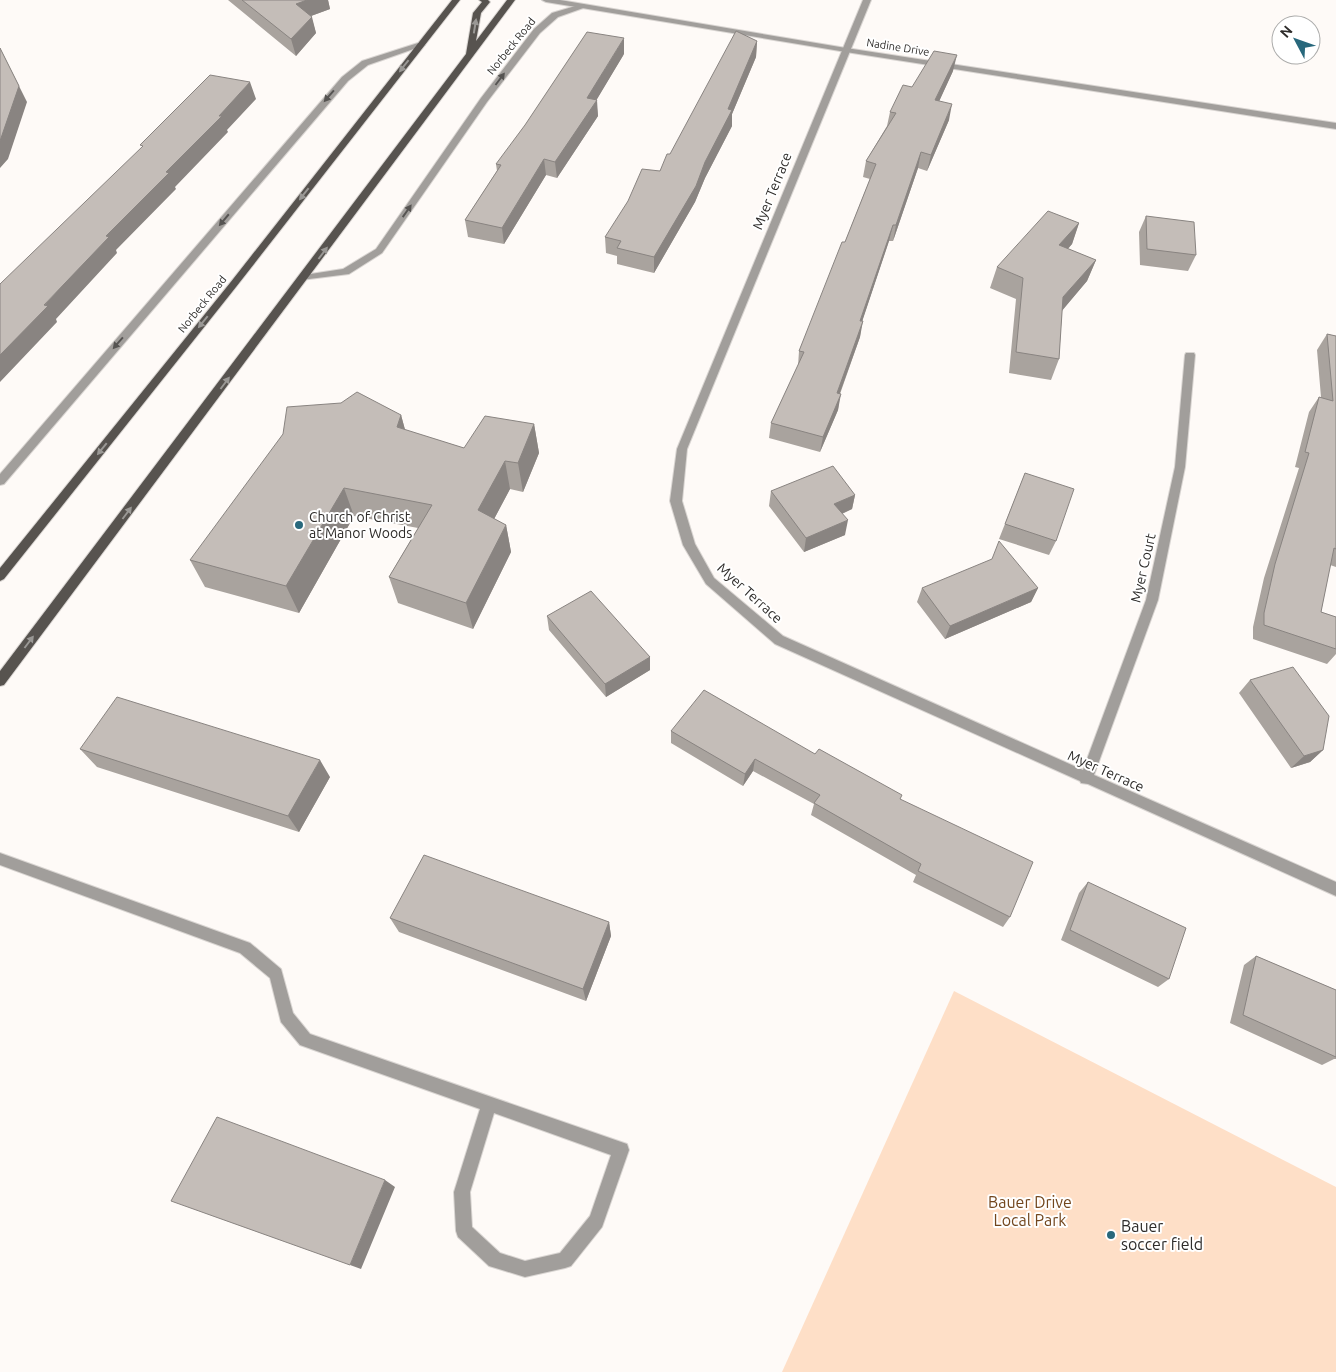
<svg xmlns="http://www.w3.org/2000/svg" width="1336" height="1372" viewBox="0 0 1336 1372" font-family="Ubuntu,sans-serif">
<rect width="100%" height="100%" fill="#fefaf7"/>
<!-- green -->
<path fill="#fedfc7" d="M954 991 1336 1187V1372H782Z"/>
<g fill="none" stroke-linecap="round" stroke-linejoin="round">
<defs>
<path id="service" d="M582 4 589 6 558 17 540 33 487 102 382 253 349 274 301 280 299 278 304 275 343 269 376 249 481 98 534 29 552 13Z
M418 43 425 45 368 65 348 81 4 484 0 485V474L342 77 362 61Z
M0 853 250 943 281 969 293 1013 310 1034 627 1144 629 1150 602 1227 571 1266 565 1268 525 1277 489 1266 458 1237 456 1231 454 1192 480 1109 300 1045 281 1022 270 978 240 953 0 865ZM494 1113 611 1155 590 1216 560 1253 525 1261 500 1253 472 1227 470 1192Z"/>
<path id="minor" d="M863 0H871L687 449 682 501 695 544 714 578 783 636 1083 770 1146 600 1175 467 1185 355 1186 353H1194L1195 355 1185 467 1158 600 1094 775 1336 882V896L1088 784 1081 783 1080 781 775 644 706 584 683 545 670 501 677 449Z"/>
<path id="tertiary" d="M542 0H560L846 48 1336 123V129L846 52 546 2Z"/>
<path id="primary" d="M452 0H460L236 287 4 579 0 581V568L230 283Z
M479 0H488L490 2 481 13 476 41 507 0H515L4 685 0 686V671L466 54 473 13 482 2Z"/>
</defs>
<!-- service casing -->
<use href="#service" stroke="#d9d5d2" stroke-width="2"/>
<!-- minor casing -->
<use href="#minor" stroke="#d9d5d2" stroke-width="2"/>
<!-- tertiary casing -->
<use href="#tertiary" stroke="#d9d5d2" stroke-width="2"/>
<!-- primary casing -->
<use href="#primary" stroke="#d9d5d2" stroke-width="2"/>
<!-- service -->
<use href="#service" fill="#a19e9b" fill-rule="evenodd"/>
<!-- minor -->
<use href="#minor" fill="#a19e9b" fill-rule="evenodd"/>
<!-- tertiary -->
<use href="#tertiary" fill="#a19e9b" fill-rule="evenodd"/>
<!-- primary -->
<use href="#primary" fill="#57534f" fill-rule="evenodd"/>
</g>
<!-- wall -->
<path fill="#a9a39e" d="M228 0H328L330 9 311 16 316 33 296 56Z
M757 41 756 57 732 114V126L705 178 695 202 654 273 617 264V256L606 253 605 237 660 171 670 154Z
M624 54 596 100 598 116 557 178 546 175 504 244 468 237 465 220 497 171 496 164Z
M953 71 939 101 949 120 927 171 918 168 893 241H889L862 321 860 337 840 394 838 410 820 452 769 438 771 423 798 366 799 351 845 242 870 179 863 177 866 161 887 126 890 112 912 87Z
M1146 216 1196 255 1188 271 1140 265 1139 232Z
M1079 223 1072 244 1068 249 1096 260 1087 281 1062 310 1059 359 1051 380 1009 373 1016 299 990 288 997 267Z
M1327 334 1336 336V567L1330 565 1321 612 1336 617V654L1327 664 1253 639V627L1264 578 1299 468 1295 467 1309 412 1319 397H1321L1317 350Z
M401 415 405 430 464 448 534 424 539 453 523 492 510 489 494 519 506 525 511 552 473 629 398 603 389 577 418 528 354 516 299 613 205 587 190 560Z
M1025 473 1056 541 1049 555 999 539Z
M771 491 855 495 852 509 842 514 845 535 804 552 769 506Z
M922 588H1038L1031 602 945 639 917 602Z
M547 616 650 657V670L606 697 549 630Z
M1250 680 1323 750 1310 762 1291 768 1239 693Z
M671 731 815 754 900 799 1010 917 1003 927 913 882 916 875 811 815 814 804 753 771 743 786 671 743Z
M80 749 330 777 299 832 97 767Z
M1088 882 1169 979 1158 987 1061 940 1079 893Z
M390 918 609 922 611 936 586 1001 399 932Z
M1256 956 1336 990V1059H1334L1322 1065 1230 1023 1244 965Z"/>
<!-- shaded-wall -->
<path fill="#898481" d="M307 0H328L330 9 300 20 296 4Z
M312 17 316 33 296 56 291 39Z
M624 38V54L590 111 597 100 598 116 557 178 555 162 587 98Z
M757 41 756 57 732 114V126L705 178 695 202 654 273V257L705 162Z
M0 48 27 102 8 159 0 168Z
M957 55 953 71 932 117 935 100Z
M250 82 256 99 227 130 228 132 175 187 176 189 116 250 117 253 56 319 57 322 0 382V355L106 236Z
M952 104 949 120 927 171 931 155Z
M921 152 918 168 893 241 896 225Z
M544 159 546 175 504 244 502 228Z
M1079 223 1072 244 1052 266 1059 245Z
M893 225 889 241 857 337 860 321Z
M1096 260 1087 281 1056 318 1063 297Z
M863 321 860 337 834 409 837 393Z
M841 394 838 410 820 452 823 437Z
M401 415 409 444 397 427Z
M534 424 539 453 523 492 518 463Z
M505 461 510 489 484 538 478 510Z
M344 488 354 516 299 613 286 586Z
M855 495 852 509 832 518 834 504Z
M848 520 845 535 804 552 806 538Z
M506 525 511 552 473 629 466 603Z
M1038 588 1031 602 945 639 950 626Z
M650 657V670L606 697 605 684Z
M1323 750 1310 762 1291 768 1304 756Z
M755 759 753 771 743 786 745 774Z
M320 760 330 777 299 832 288 816Z
M609 922 611 936 586 1001 583 989Z
M385 1180 395 1187 361 1269 350 1265Z"/>
<!-- building -->
<path fill="#c4bdb8" stroke="#898481" d="M242 0H307L296 4 312 17 291 39Z
M736 31 757 41 728 109 732 110 705 162 696 186 654 257 617 248 621 241 605 237 628 201 642 169 660 171 667 154H670Z
M587 32 624 38 587 98 597 100 555 162 544 159 502 228 465 220 501 165 496 164 525 125Z
M0 48 19 86 0 141Z
M934 51 957 55 935 100 952 104 931 155 921 152 896 225H893L860 321H863L837 393 841 394 823 437 771 423 804 352 799 351 842 242H845L876 164 866 161 896 113 890 112 903 85 912 87Z
M210 75 250 82 219 116H222L166 172 169 173 106 236 109 237 44 305 48 306 0 355V284L143 146 140 145Z
M1048 211 1079 223 1059 245 1096 260 1063 297 1059 359 1016 352 1023 278 997 267Z
M1146 216 1194 222 1196 255 1147 249Z
M1327 334 1336 336V549L1334 548 1321 612 1336 617V649L1264 625V613L1275 564 1309 453 1305 452 1319 397 1333 401Z
M357 392 401 415 397 427 464 448 485 416 534 424 518 463 505 461 478 510 506 525 466 603 389 577 432 505 344 488 286 586 190 560 283 434 287 407 341 403Z
M833 466 855 495 834 504 848 520 806 538 771 491Z
M1025 473 1074 489 1056 541 1005 524Z
M999 541 1038 588 950 626 922 588 992 559Z
M591 591 650 657 605 684 547 616Z
M1293 667 1329 716 1323 750 1304 756 1250 680Z
M704 690 815 754 819 749 902 795 900 799 1033 862 1010 917 918 871 921 864 814 803 820 795 755 759 745 774 671 731Z
M117 697 320 760 288 816 80 749Z
M424 855 609 922 583 989 390 918Z
M1088 882 1186 928 1169 979 1070 930Z
M1256 956 1336 990V1057L1243 1015Z
M217 1117 385 1180 350 1265 171 1201Z"/>
<!-- one-way arrows -->
<defs><path id="oneway-solid" d="M-6-.8H1V-3.2L6.5 0L1 3.2V.8H-6Z" transform="scale(1.25)"/></defs>
<g fill="#9a9895">
<use href="#oneway-solid" transform="translate(475 26) rotate(-81)"/>
<use href="#oneway-solid" transform="translate(404 66) rotate(128)"/>
<use href="#oneway-solid" transform="translate(304 194) rotate(128)"/>
<use href="#oneway-solid" transform="translate(323 253) rotate(-53)"/>
<use href="#oneway-solid" transform="translate(203 322) rotate(129)"/>
<use href="#oneway-solid" transform="translate(225 383) rotate(-53)"/>
<use href="#oneway-solid" transform="translate(102 449) rotate(129)"/>
<use href="#oneway-solid" transform="translate(127 513) rotate(-53)"/>
<use href="#oneway-solid" transform="translate(29 642) rotate(-53)"/>
</g>
<g fill="#565452">
<use href="#oneway-solid" transform="translate(500 79) rotate(-53)"/>
<use href="#oneway-solid" transform="translate(329 96) rotate(131)"/>
<use href="#oneway-solid" transform="translate(407 211) rotate(-55)"/>
<use href="#oneway-solid" transform="translate(224 220) rotate(130)"/>
<use href="#oneway-solid" transform="translate(118 343) rotate(131)"/>
</g>
<!-- markers -->
<g fill="#28687c" stroke="#fff" stroke-width="2">
<circle cx="299" cy="525" r="5"/>
<circle cx="1111" cy="1235" r="5"/>
</g>
<g text-anchor="middle" dominant-baseline="central" stroke-width="4" stroke-linejoin="round" paint-order="stroke">
<!-- far-street labels -->
<g font-size="11" fill="#2e2c2a" stroke="#fff">
<text transform="translate(511 46) rotate(-51)">Norbeck Road</text>
<text transform="translate(898 47) rotate(9)">Nadine Drive</text>
<text transform="translate(202 304) rotate(-51)">Norbeck Road</text>
</g>
<!-- street labels -->
<g font-size="14" fill="#2e2c2a" stroke="#fff">
<text transform="translate(772 191) rotate(-68)">Myer Terrace</text>
<text transform="translate(1143 568) rotate(-77)">Myer Court</text>
<text transform="translate(750 593) rotate(42)">Myer Terrace</text>
<text transform="translate(1106 771) rotate(24)">Myer Terrace</text>
</g>
<!-- poi labels -->
<g font-size="14" fill="#2e2c2a" stroke="#fff" text-anchor="start">
<text x="309" y="517">Church of Christ<tspan x="309" dy="16">at Manor Woods</tspan></text>
</g>
<!-- near-park labels -->
<g font-size="16" fill="#72461d" stroke="#fff">
<text x="1030" y="1202">Bauer Drive<tspan x="1030" dy="18">Local Park</tspan></text>
</g>
<!-- near-poi labels -->
<g font-size="16" fill="#2e2c2a" stroke="#fff" text-anchor="start">
<text x="1121" y="1226">Bauer<tspan x="1121" dy="18">soccer field</tspan></text>
</g>
</g>
<!-- north arrow -->
<g transform="translate(1296 40) rotate(311)"><circle r="24" fill="#ffffff" stroke="#ababaa"/>
<path d="M0-4L9 19L0 12L-9 19Z" fill="#28687c"/>
<text y="-8" font-size="14" font-weight="bold" text-anchor="middle" fill="#2e2c2a">N</text>
</g>
</svg>
